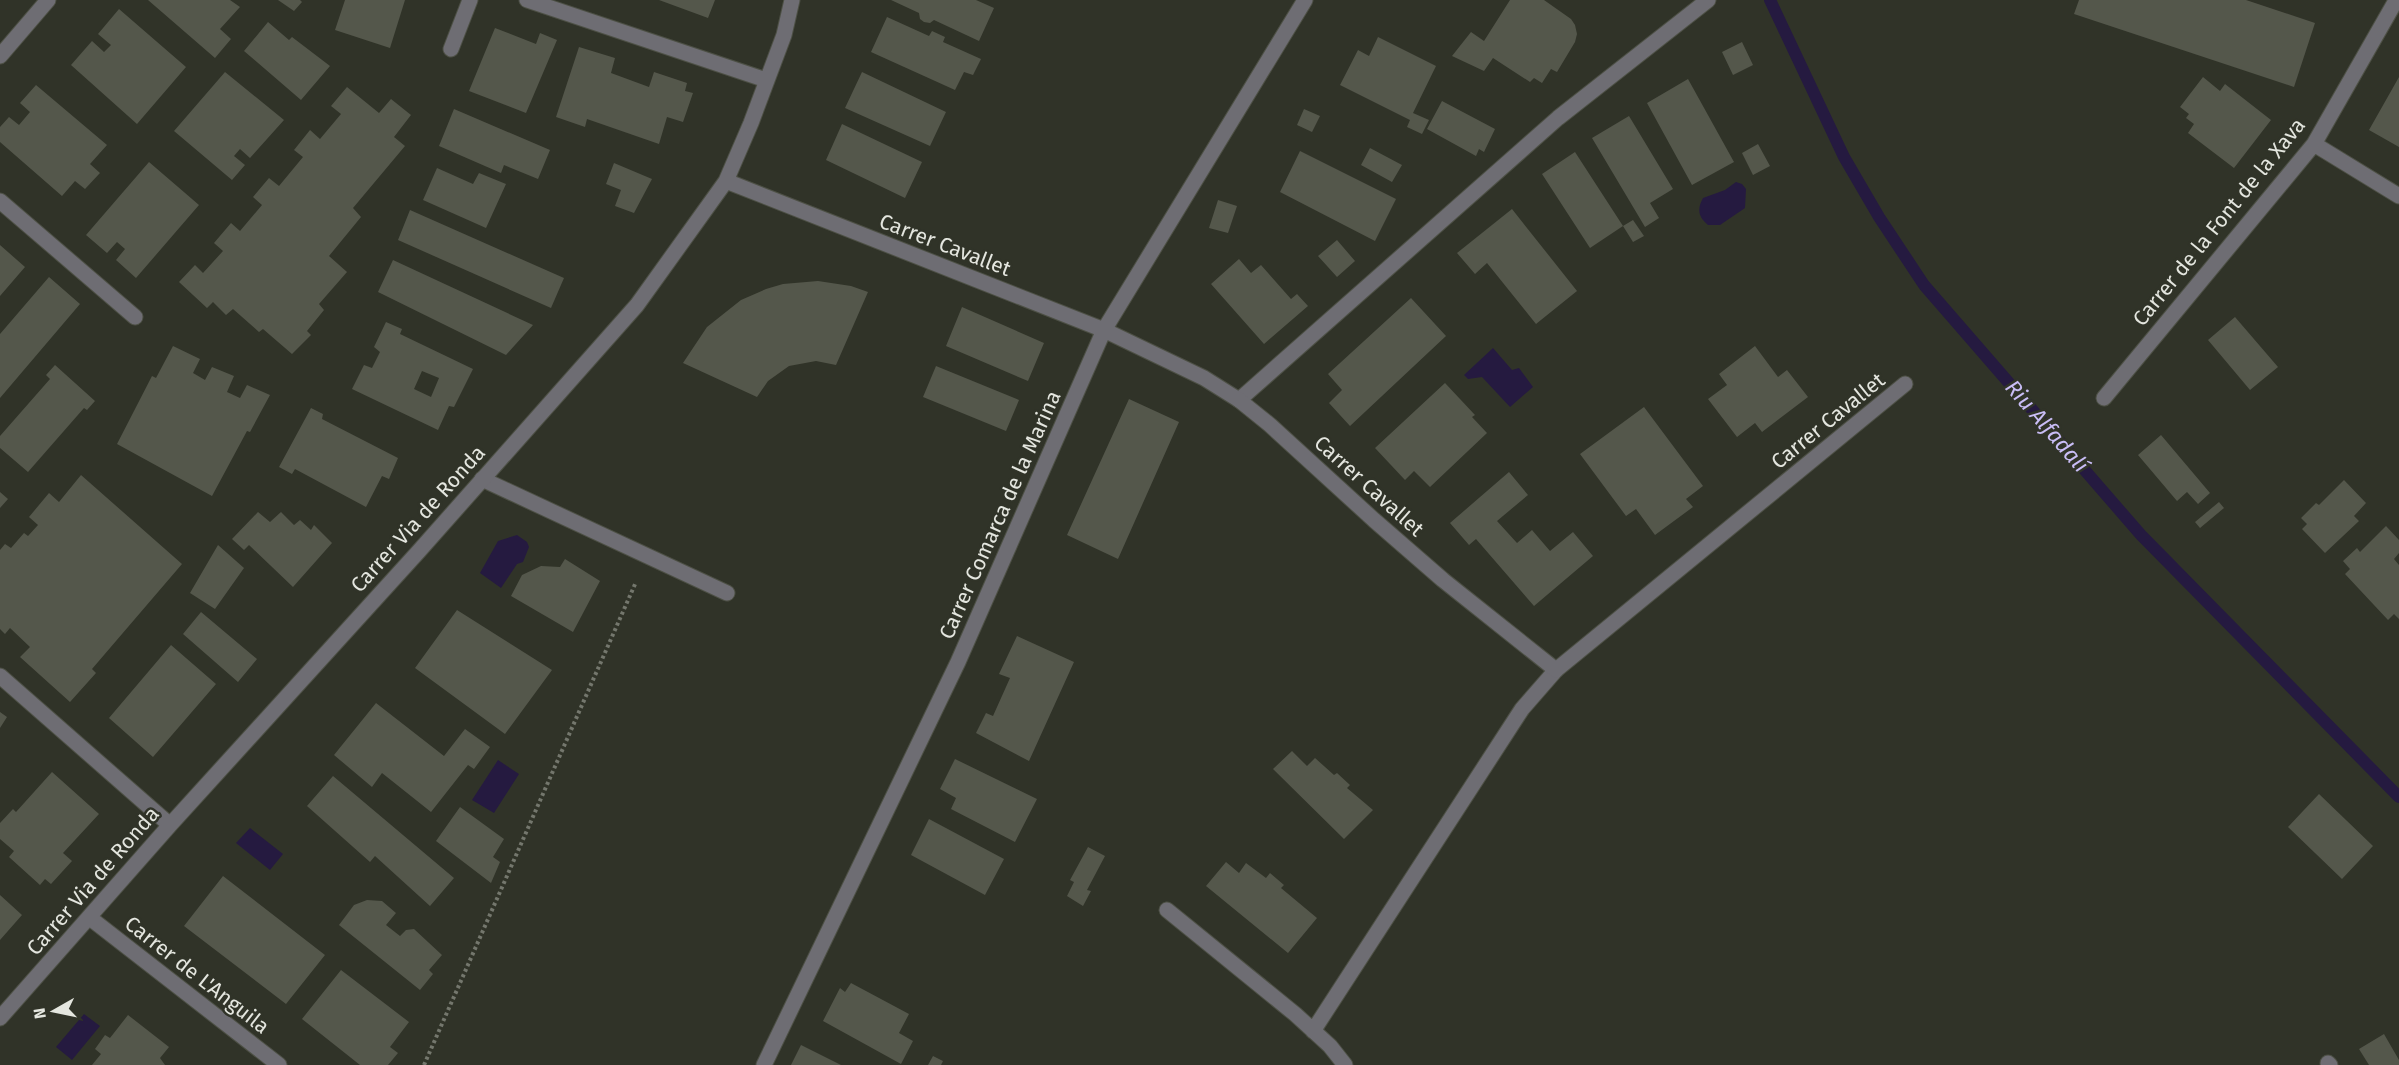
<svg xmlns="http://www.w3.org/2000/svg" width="2399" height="1065" viewBox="0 0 2399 1065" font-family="'Fira Sans',sans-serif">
<rect width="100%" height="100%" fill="#303328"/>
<!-- water -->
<path fill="#251a40" d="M1736 182 1742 184 1746 189 1745 208 1720 225H1708C1698 217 1697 209 1703 198L1725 190Z
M1493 348 1512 370 1519 368 1533 387 1510 407 1482 377 1468 379 1464 375Z
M517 535 527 542 529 547 523 562 517 564 501 588 480 573 498 541Z
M498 760 519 774 494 813 472 800Z
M250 828 283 854 270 870 236 843Z
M84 1014 100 1026 72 1060 56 1047Z"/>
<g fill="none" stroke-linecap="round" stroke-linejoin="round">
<!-- stream -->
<path stroke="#251a40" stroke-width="12" d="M1770 0 1844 157 1879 217 1924 285 2141 535 2399 797"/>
</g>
<!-- building -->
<path fill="#54574b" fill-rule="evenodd" d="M148 0H230L240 7 220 29 231 39 215 58Z
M278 0H300L302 2 294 11Z
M345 0H405L390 48 335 30Z
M659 0H715L708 18Z
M891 0H976L994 8 979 41 934 20 930 23 924 22 920 19 919 13Z
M1510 0H1544L1571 19 1575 25 1577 34 1575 42 1557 72 1551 69 1542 83 1534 78 1530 82 1493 58 1484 71 1452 56 1471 32 1484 41Z
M2079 0H2246L2315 23 2294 87 2074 14Z
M119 9 186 67 137 124 71 65 92 41 104 52 111 45 98 34Z
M887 17 929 36 932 31 945 37 943 42 981 59 973 75 964 72 955 90 871 52Z
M268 22 289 40 292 37 330 66 301 100 244 51Z
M495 28 536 44 540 33 557 40 526 113 469 91Z
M1378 37 1436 66 1413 113 1429 120 1422 134 1407 127 1410 120 1340 85 1358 50 1369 56Z
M1742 42 1753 65 1733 75 1722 52Z
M579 47 615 58 611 73 649 87 654 72 687 83 685 91 693 93 683 122 667 117 659 144 587 119 585 127 556 117Z
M225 72 284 120 250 158 240 149 234 156 245 165 232 180 174 131Z
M862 72 946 112 930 146 845 108Z
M2203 77 2220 91 2225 84 2271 120 2234 168 2188 133 2194 124 2186 118 2189 114 2180 107Z
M2399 77V147L2369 130Z
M1688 79 1734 162 1692 185 1647 103Z
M36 85 107 145 90 164 100 173 85 189 75 181 62 196 0 142V127L9 117 19 125 30 112 20 103Z
M347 87 379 113 391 99 411 115 394 137 405 146 353 208 361 217 329 256 347 272 319 304 324 310 307 331 311 335 292 354 263 329 259 332 233 309 226 315 213 302 207 308 179 282 195 265 203 273 223 251 214 243 231 223 240 231 262 205 253 197 269 178 279 186 303 157 294 150 310 130 320 139 341 114 331 106Z
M1442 101 1495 129 1484 152 1479 149 1476 156 1427 129Z
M454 109 550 150 538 179 504 165 501 173 439 146Z
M1304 109 1320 116 1312 132 1297 125Z
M1629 116 1673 189 1650 203 1659 218 1645 227 1592 138Z
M842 124 922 162 905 198 826 160Z
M1758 144 1770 166 1753 175 1742 153Z
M1370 148 1402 165 1392 182 1361 165Z
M1300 151 1396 199 1375 241 1280 192Z
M1575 152 1623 226 1590 248 1542 174Z
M149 162 199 205 136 278 116 260 125 249 117 242 107 253 86 235Z
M614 163 652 179 634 213 615 206 621 190 606 184Z
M437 168 473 184 479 173 506 184 486 228 423 200Z
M1218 200 1237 206 1228 233 1209 228Z
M1512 209 1577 291 1536 324 1487 263 1475 274 1457 253Z
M410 210 564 278 551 308 398 240Z
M1633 220 1644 236 1633 242 1623 226Z
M1337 240 1355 261 1337 277 1318 256Z
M0 245 25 267 0 296Z
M1239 259 1251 273 1261 265 1291 299 1297 294 1308 306 1264 344 1211 284Z
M393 260 533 325 506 355 378 292Z
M49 277 80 304 0 398V334Z
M818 281 851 286 868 292 836 365 816 361 789 366 768 381 757 397 683 363 707 327 741 300 766 289 783 284Z
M1411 298 1446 336 1350 426 1329 403 1342 390 1328 374Z
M962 307 1044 343 1028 381 946 346Z
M2235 317 2278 367 2250 390 2208 340Z
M386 322 402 329 400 334 473 369 454 407 449 406 438 430 352 389 364 365 372 368 380 352 374 347ZM422 371 439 378 431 397 414 389Z
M173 346 200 359 193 373 205 380 212 367 234 376 227 392 240 398 247 385 270 395 250 432 247 431 212 496 117 444 152 376 156 378Z
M1755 346 1778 377 1787 370 1808 397 1762 432 1755 423 1737 437 1708 399 1727 385 1719 374Z
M55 365 95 401 87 410 84 408 28 472 0 448V436L50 379 46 375Z
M936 366 1019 400 1006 431 923 397Z
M1445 383 1475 415 1472 417 1487 433 1430 487 1414 471 1405 480 1375 448Z
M1129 399 1179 422 1118 559 1067 535Z
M1644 407 1703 486 1686 499 1693 507 1655 535 1636 509 1626 516 1580 454Z
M311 408 323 414 322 419 398 458 389 479 382 476 366 507 295 469 292 474 279 467Z
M2161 435 2210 493 2198 504 2187 492 2177 501 2138 455Z
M1509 472 1528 495 1497 521 1517 543 1532 530 1550 551 1573 532 1593 556 1534 606 1476 539 1469 545 1450 523Z
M81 475 182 564 92 669 96 673 70 702 20 657 30 647 10 628 5 634 0 629V550L5 544 11 548 24 533 28 536 38 525 29 517 49 493 59 502Z
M2344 480 2366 503 2354 516 2359 521 2325 553 2302 529 2307 524 2301 518 2316 503 2319 505Z
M0 492 8 499 0 508Z
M2219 502 2224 508 2200 528 2195 522Z
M258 512 270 522 281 512 294 525 300 520 311 530 314 525 332 543 293 587 249 545 244 550 232 539Z
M2386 526 2399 540V553L2394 559 2399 565V619L2394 614 2388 620 2345 574 2350 569 2343 561 2357 548 2360 552Z
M218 545 244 568 215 609 190 593Z
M565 559 600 581 573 632 511 596 522 575 541 566 560 567Z
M457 610 552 670 505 734 415 668Z
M201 612 257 659 238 682 183 634Z
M1017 636 1074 662 1029 761 976 733 986 713 993 716 1010 678 999 674Z
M171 645 216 684 153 757 109 718Z
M376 703 444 756 465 729 490 747 474 769 468 765 431 812 382 773 372 787 334 755Z
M0 712 7 717 0 728Z
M1292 751 1307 766 1315 758 1334 775 1337 773 1350 785 1347 788 1373 810 1344 839 1273 769Z
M955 759 1037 799 1015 842 951 809 956 798 940 789Z
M52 772 99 814 63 853 72 861 51 884 45 879 40 885 9 857 14 851 0 839V823L13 809 16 812Z
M333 776 454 878 430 906 375 856 370 862 307 806Z
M2319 794 2373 846 2342 879 2288 827Z
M460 807 504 839 493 857 500 862 491 883 436 841Z
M929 819 1004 859 985 895 911 855Z
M1088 847 1105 856 1087 890 1091 891 1083 906 1067 896 1074 882 1070 880Z
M1226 862 1239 873 1246 863 1266 878 1270 873 1284 885 1281 888 1317 918 1288 953 1206 886Z
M223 876 325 955 286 1004 184 926Z
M0 895 22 915 0 940Z
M367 900 382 901 396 913 386 925 400 936 406 930 414 929 442 955 429 970 433 974 420 990 339 925 354 905Z
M341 970 409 1022 390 1047 398 1053 388 1065H360L302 1019Z
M851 983 909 1014 899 1033 913 1041 901 1064 823 1021 840 988 845 992Z
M128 1015 169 1047 160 1058 165 1065H92L101 1054 95 1049 105 1035 110 1038Z
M2384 1034 2399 1060V1065H2369L2359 1049Z
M801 1045 841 1065H791Z
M933 1056 943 1061 941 1065H928Z"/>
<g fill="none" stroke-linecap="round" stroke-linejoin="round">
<defs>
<path id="service" d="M1239 400 1558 118 1708 0
M482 479 727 593
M1167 910 1295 1014 1330 1046 1345 1065
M1313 1031 1522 709 1556 670"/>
<path id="minor" d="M527 0 766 80
M451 49 470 0
M0 56 48 0
M2314 144 2399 196
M726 181 1104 330 1204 378 1239 400 1270 425 1374 520 1443 580 1556 670 1905 384
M0 201 135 317
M2104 398 2314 144 2394 4
M0 676 170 825
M90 918 279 1065
M0 1018 170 825 419 551 637 305 726 181 751 123 784 35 792 0
M2328 1063 2330 1065
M764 1065 958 662 1104 330 1305 0"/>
</defs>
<!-- service casing -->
<use href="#service" stroke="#4d5045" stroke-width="17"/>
<!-- minor casing -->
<use href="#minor" stroke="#4d5045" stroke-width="17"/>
<!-- path -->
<path stroke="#74776d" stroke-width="4" stroke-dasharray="3 3" stroke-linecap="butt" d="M424 1065 636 582"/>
<!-- service -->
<use href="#service" stroke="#6e6d73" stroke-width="15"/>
<!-- minor -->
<use href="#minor" stroke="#6e6d73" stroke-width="15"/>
</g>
<g text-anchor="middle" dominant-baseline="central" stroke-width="5" stroke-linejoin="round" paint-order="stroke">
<!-- street labels -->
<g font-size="21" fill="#e4e6df" stroke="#303328">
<text transform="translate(2219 222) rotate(-51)">Carrer de la Font de la Xava</text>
<text transform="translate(945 245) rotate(21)">Carrer Cavallet</text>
<text transform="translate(1828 421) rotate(-39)">Carrer Cavallet</text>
<text transform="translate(1369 486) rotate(42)">Carrer Cavallet</text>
<text transform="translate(1000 515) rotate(-66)">Carrer Comarca de la Marina</text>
<text transform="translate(418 519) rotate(-48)">Carrer Via de Ronda</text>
<text transform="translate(93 881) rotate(-49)">Carrer Via de Ronda</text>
<text transform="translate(197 975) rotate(38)">Carrer de L'Anguila</text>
</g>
<!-- water labels -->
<g font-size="22" font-style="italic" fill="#c9bdf6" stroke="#303328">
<text transform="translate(2047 426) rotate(49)">Riu Alfadalí</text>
</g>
</g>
<!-- north arrow -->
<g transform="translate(54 1011) rotate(261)" stroke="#303328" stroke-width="4.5" paint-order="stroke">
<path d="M0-4.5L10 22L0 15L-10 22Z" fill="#e4e6df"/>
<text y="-9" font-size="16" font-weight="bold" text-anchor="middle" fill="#e4e6df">N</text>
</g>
</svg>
